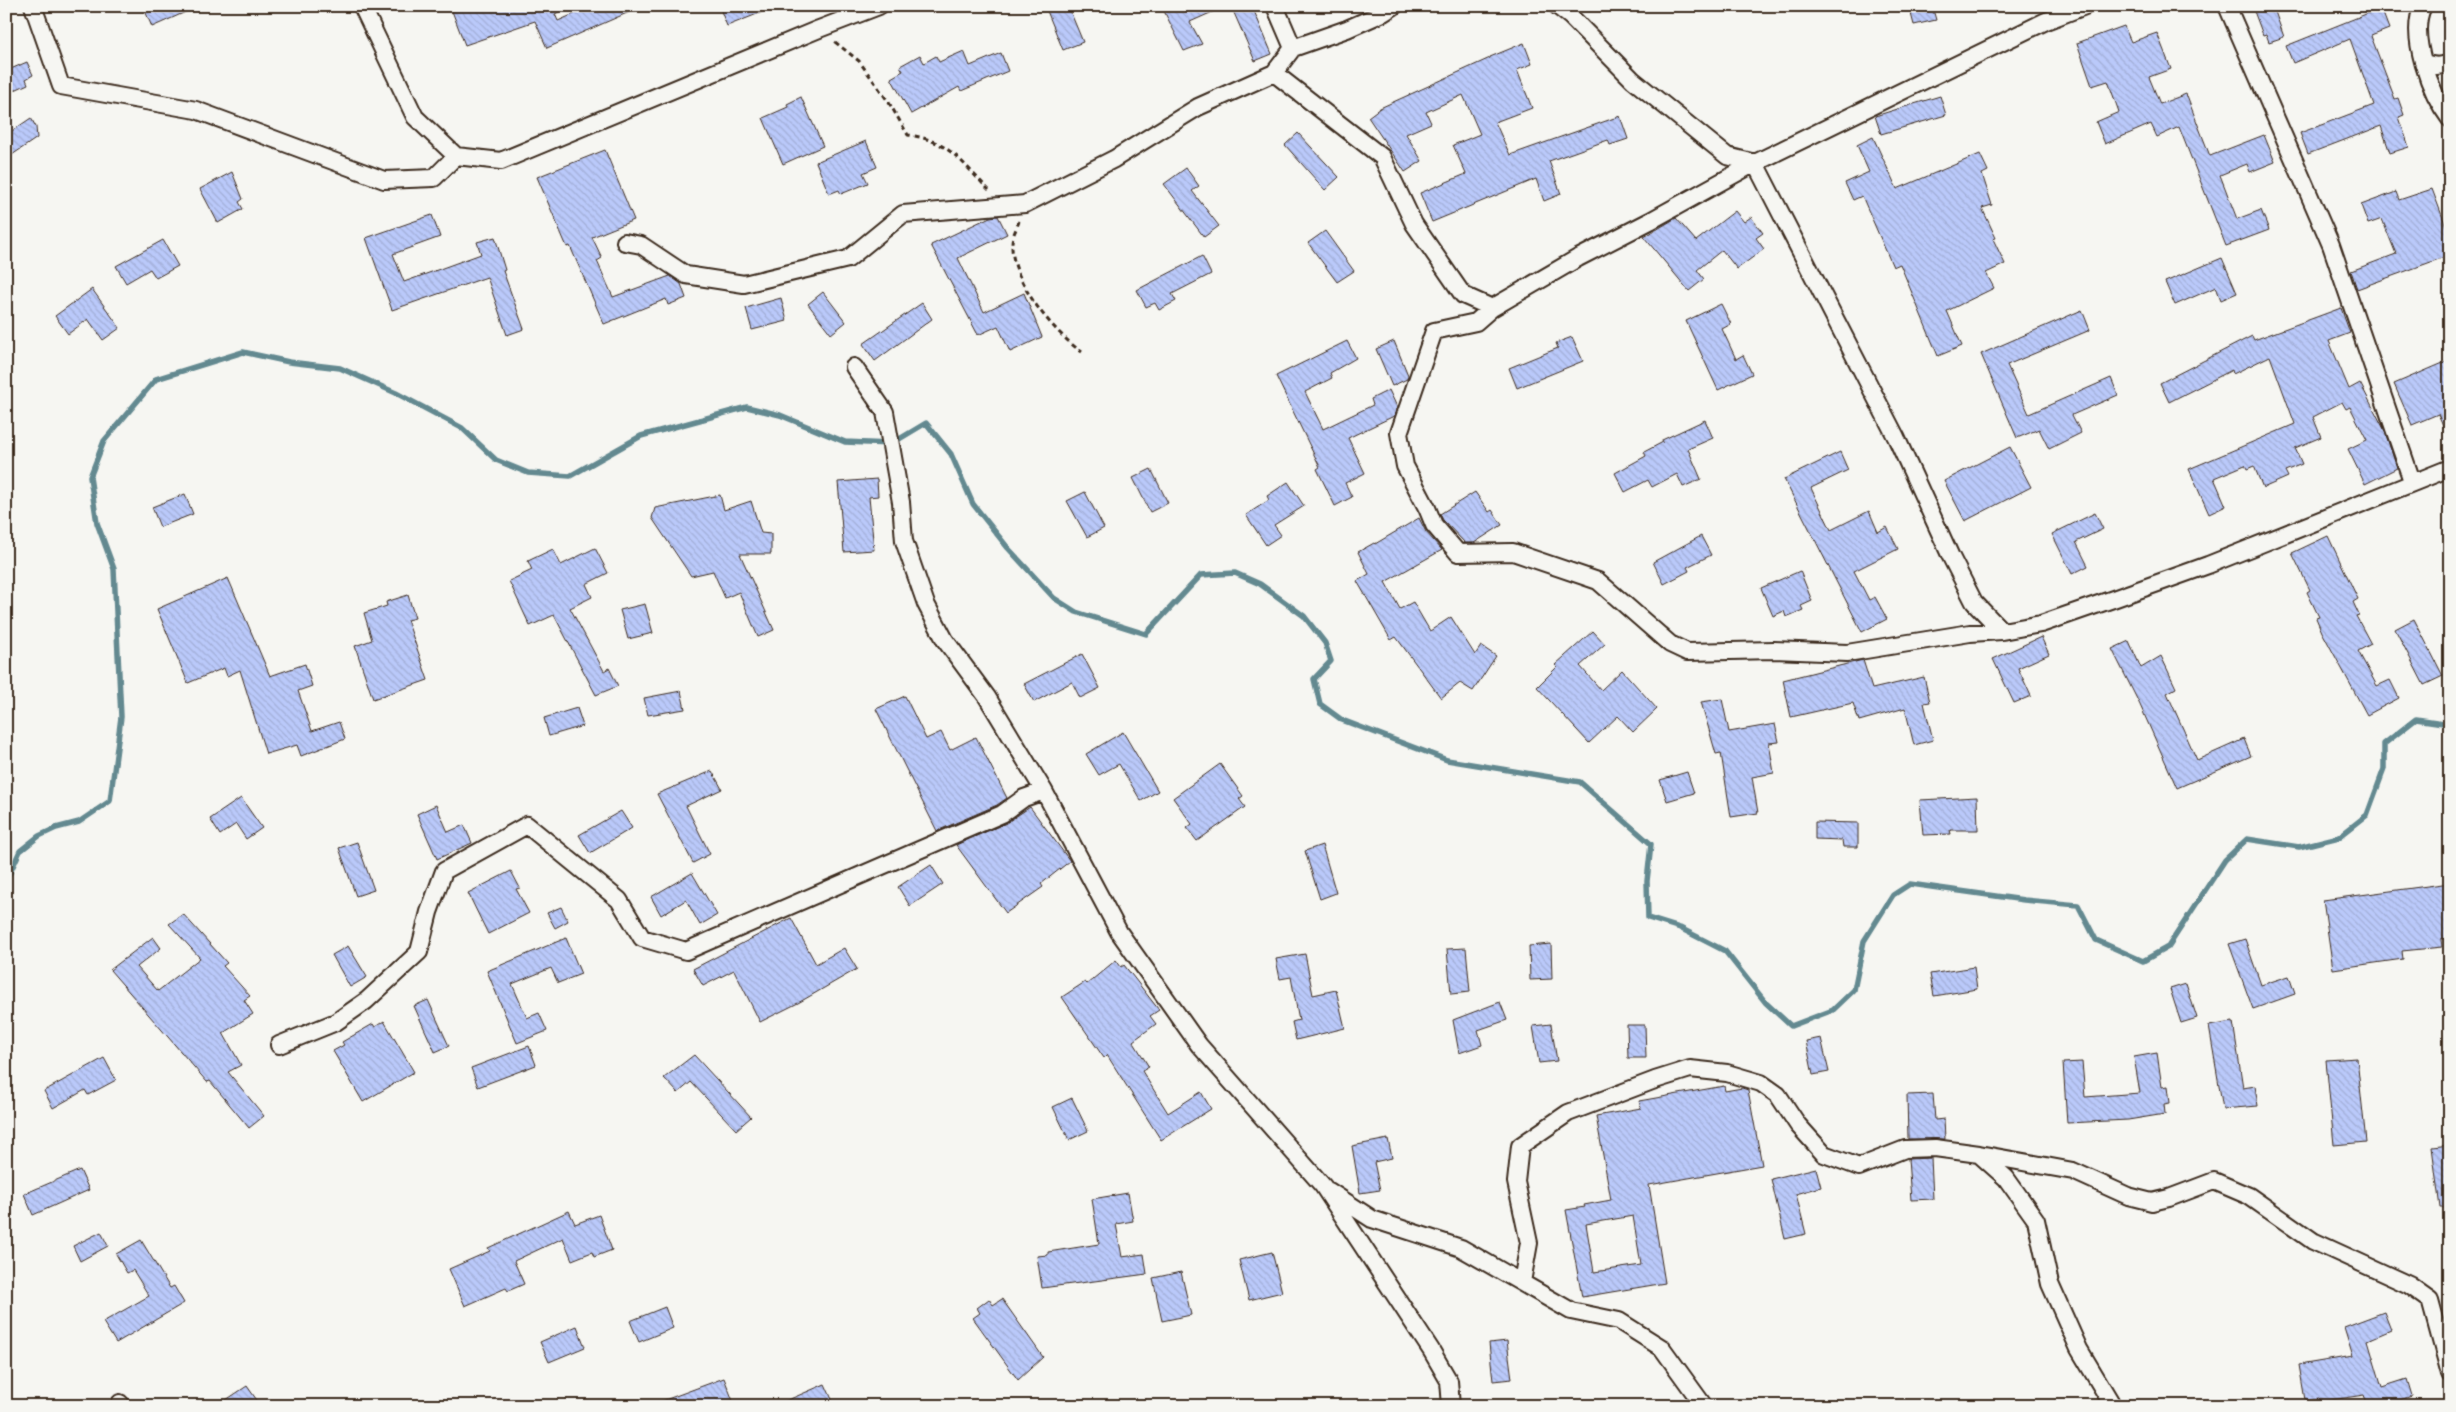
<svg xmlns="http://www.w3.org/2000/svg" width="2456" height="1412" viewBox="0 0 2456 1412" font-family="Sriracha,sans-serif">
<defs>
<pattern id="building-back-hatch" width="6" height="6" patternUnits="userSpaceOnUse" patternTransform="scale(1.25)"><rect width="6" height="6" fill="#bac9fa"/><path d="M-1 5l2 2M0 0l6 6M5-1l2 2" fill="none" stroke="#a1add6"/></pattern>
</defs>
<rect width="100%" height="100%" fill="#f6f6f2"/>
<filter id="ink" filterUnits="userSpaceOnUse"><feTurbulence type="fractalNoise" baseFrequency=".02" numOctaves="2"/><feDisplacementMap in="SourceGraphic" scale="10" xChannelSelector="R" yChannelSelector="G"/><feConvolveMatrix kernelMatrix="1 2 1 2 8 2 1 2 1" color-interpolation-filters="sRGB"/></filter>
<g filter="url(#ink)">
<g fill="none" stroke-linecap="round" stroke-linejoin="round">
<!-- stream -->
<path stroke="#638990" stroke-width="5.5" d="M6 881 20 851 39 836 56 828 79 822 110 801 121 717 114 569 97 523 90 477 104 441 156 379 243 352 289 362 340 368 396 393 462 428 496 460 528 473 570 476 641 436 747 407 780 415 845 442 891 444 926 423 951 454 973 504 1008 548 1054 598 1076 612 1146 634 1201 575 1235 573 1260 584 1304 616 1325 643 1331 661 1314 679 1320 704 1342 720 1447 760 1580 782 1651 844 1647 881 1648 918 1680 928 1725 951 1766 1003 1791 1026 1833 1010 1854 990 1864 941 1893 895 1910 884 2024 900 2078 905 2096 940 2143 961 2168 947 2225 860 2247 839 2299 847 2339 837 2367 815 2384 769V744L2416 719 2450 724"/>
</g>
<!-- building -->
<path fill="url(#building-back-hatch)" stroke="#3b2a1e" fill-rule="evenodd" d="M143 6H199L152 27Z
M466 6H570L555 14 558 21 592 6H643L547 48 535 21 465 45 452 11Z
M719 6H775V7L727 26Z
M1045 6H1068L1083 42 1063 50Z
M1174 6H1226L1190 22 1202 44 1184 51 1164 11Z
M1231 6H1252L1272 54 1255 61Z
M1909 6H1932L1936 20 1914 25Z
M2252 6H2273L2284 37 2269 42 2266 34 2263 35Z
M2381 8 2389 29 2371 36 2395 99 2398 98 2404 115 2399 117 2409 147 2390 153 2381 126 2308 154 2300 133 2374 105 2350 39 2293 63 2286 46Z
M2124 26 2131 42 2157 33 2171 69 2149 77 2160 104 2186 94 2210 156 2264 135 2275 162 2250 172 2247 164 2220 175 2237 219 2261 210 2269 230 2226 246 2179 127 2157 137 2151 124 2105 144 2096 122 2119 112 2108 81 2092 86 2077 43Z
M1524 43 1532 64 1517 70 1532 108 1495 122 1510 155 1620 116 1628 139 1610 145 1608 140 1549 161 1561 194 1544 201 1536 179 1432 222 1420 193 1466 174 1453 145 1480 134 1463 95 1426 112 1431 123 1406 134 1422 161 1405 172 1368 117 1380 108 1490 58V57Z
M964 51 970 66 1001 53 1008 71 961 91 959 87 911 114 891 78 903 71 900 66 920 55 924 63 936 56 939 62Z
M27 62 33 75 26 79 28 84 6 94V71Z
M1940 96 1946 115 1881 134 1875 116Z
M801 97 823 146 783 164 763 118 788 107 787 104Z
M31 118 36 127 37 138 6 159V135Z
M1298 133 1339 177 1325 190 1285 145Z
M1873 137 1897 189 1980 154 1988 171 1982 174 1992 205 1982 208 1996 238 1993 239 2005 264 1986 273 1994 288 1947 311 1962 346 1938 356 1900 264 1893 267 1862 196 1853 200 1845 183 1869 172 1857 145Z
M866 141 877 167 863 173 868 183 841 194 839 190 829 194 816 162Z
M605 150 634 220 592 237 602 258 597 261 613 297 670 276 681 284 686 298 668 305 666 299 604 324 570 246 567 247 537 177Z
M1186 168 1199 186 1192 191 1219 226 1204 237 1164 184Z
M232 172 243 199 239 202 243 209 218 223 200 189Z
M2432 189 2450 237V255L2357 289 2351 271 2396 254 2382 219 2368 224 2361 205 2396 192 2399 200Z
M1735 211 1744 222 1751 217 1763 233 1756 238 1764 249 1737 269 1722 250 1697 270 1704 279 1689 291 1644 237 1676 218 1696 241Z
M432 215 440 237 393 254 404 282 481 254 477 242 495 237 505 270 503 271 524 329 507 335 487 277 392 310 366 238Z
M998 216 1007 234 958 258 984 312 1024 293 1042 337 1010 352 998 326 978 335 931 245 990 217Z
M1325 231 1354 271 1337 282 1308 243Z
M163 240 178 266 156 278 150 269 126 283 116 266Z
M1202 256 1211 274 1172 294 1176 301 1159 310 1155 303 1146 307 1137 290Z
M2222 258 2237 293 2221 300 2216 287 2175 305 2165 282Z
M92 289 120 328 103 340 88 319 68 334 55 316Z
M823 292 846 322 831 334 808 304Z
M781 298 787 321 752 330 746 308Z
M922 303 932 319 875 361 863 344Z
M1721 304 1731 324 1722 329 1736 359 1743 355 1752 374 1718 390 1686 321Z
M2341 308 2350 333 2329 341 2349 389 2360 383 2384 429 2397 468 2365 484 2348 449 2367 440 2350 407 2346 409 2342 402 2313 417 2321 437 2295 448 2302 464 2285 471 2288 477 2263 488 2254 466 2247 469 2245 465 2214 478 2226 506 2209 514 2189 469 2295 424 2270 356 2233 374 2232 370 2169 402 2160 383 2252 336 2254 340Z
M2082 310 2090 330 2007 365 2029 414 2111 378 2118 395 2072 415 2081 433 2049 449 2039 429 2017 438 1981 354Z
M1572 337 1583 361 1517 388 1509 368 1558 348 1556 343Z
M1347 341 1356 358 1330 373 1332 378 1305 392 1323 429 1373 405 1371 399 1389 390 1397 407 1394 416 1348 438 1365 473 1345 483 1352 497 1335 506 1317 469 1320 467 1276 376Z
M1394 341 1408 375 1407 379 1392 386 1376 349Z
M2450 360V441L2438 414 2412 425 2394 384Z
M1705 420 1713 438 1688 449 1701 479 1683 487 1677 474 1652 487 1648 480 1625 492 1615 473 1646 456 1644 452 1663 442 1662 440Z
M2010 447 2031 487 1965 521 1944 481Z
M1840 452 1848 470 1811 488 1831 530 1869 511 1878 532 1887 527 1898 549 1854 571 1869 600 1875 597 1887 619 1862 632 1784 479Z
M1151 469 1168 503 1150 512 1133 478Z
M877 479 878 496 869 497 874 550 844 552 838 482Z
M1288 482 1304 506 1274 525 1281 535 1266 545 1246 515 1269 500 1267 496Z
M1085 492 1104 528 1087 537 1067 501Z
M1475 492 1489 512 1492 510 1502 525 1474 543H1465L1443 520 1440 514Z
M185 494 193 514 160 527 152 507Z
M720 495 724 510 751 501 761 533 771 534V554H740L774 630 758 637 739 592 725 598 713 571 691 576 652 518 655 508Z
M2095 513 2103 529 2076 542 2088 566 2072 574 2052 534Z
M1419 518 1426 532 1442 550 1385 582 1400 609 1413 602 1430 631 1451 617 1475 655 1481 646 1496 656 1473 691 1460 683 1441 698 1396 637 1391 640 1357 581 1369 574 1358 552 1374 543 1375 544Z
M1701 536 1711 555 1687 567 1689 571 1664 584 1653 562Z
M2328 536 2358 599 2353 602 2359 615 2356 616 2371 644 2358 651 2377 686 2390 680 2399 698 2367 715 2322 632 2316 618 2319 617 2307 592 2310 590 2292 553Z
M595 548 608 573 586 584 592 597 570 608 604 671 609 668 618 686 596 695 554 615 530 626 509 581 532 570 528 561 553 549 561 565Z
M1800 571 1812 601 1801 606 1803 610 1786 617 1784 611 1773 616 1761 588Z
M228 578 270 676 305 664 312 686 298 691 312 731 339 722 345 739 301 756 297 745 266 754 240 670 227 676 224 668 188 683 157 609Z
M408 595 415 618 407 620 428 680 373 699 355 646 372 640 364 613 387 606 386 602Z
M645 604 653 633 628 639 620 610Z
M2414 619 2443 676 2424 685 2395 629Z
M1593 631 1605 644 1580 666 1601 690 1622 670 1657 709 1633 732 1618 716 1589 743 1537 687 1557 667 1555 665Z
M2041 637 2049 654 2018 668 2031 696 2014 703 1993 659Z
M2129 641 2141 668 2161 656 2176 688 2167 693 2197 760 2244 739 2251 756 2177 788 2140 705 2112 649Z
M1082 654 1100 688 1080 698 1072 682 1034 702 1024 684Z
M1863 660 1872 689 1924 677 1930 702 1924 703 1933 740 1914 745 1905 708 1859 721 1853 703 1791 717 1783 680Z
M681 691 685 709 648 715 644 698Z
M905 696 926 739 941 732 950 750 976 737 1007 798 997 805 937 831 876 709Z
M1722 699 1729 732 1775 724 1779 742 1769 743 1774 773 1752 777 1758 813 1731 817 1721 753 1716 754 1701 702Z
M577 708 583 726 549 736 544 718Z
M1123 732 1158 791 1141 801 1119 764 1099 775 1086 754Z
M1220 764 1243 796 1239 799 1245 807 1197 841 1187 828 1192 824 1173 798Z
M712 771 722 789 686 806 710 854 693 863 657 794Z
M1687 772 1694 793 1667 801 1660 780Z
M1977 797 1978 830H1950L1951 834 1923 835 1920 800Z
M241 798 262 828 246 839 236 824 220 835 210 819Z
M436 805 448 832 464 825 472 843 437 859 417 814Z
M1030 807 1070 861 1041 884 1043 887 1006 913 956 845 1006 823Z
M621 811 632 828 590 853 579 835Z
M1815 822 1858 823V847H1843L1842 840 1815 839Z
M357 842 374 890 356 896 339 848Z
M1322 845 1336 893 1320 899 1305 851Z
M931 865 943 884 910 906 898 887Z
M511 871 520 888 516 889 529 913 488 934 468 893Z
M692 873 717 915 700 925 686 900 661 915 651 897Z
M2450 883V938L2441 939 2442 947 2402 951 2403 959 2333 969 2323 900Z
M561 907 568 921 555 928 547 913Z
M183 914 227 963 223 966 250 996 244 1000 253 1014 223 1033 241 1065 228 1072 264 1116 249 1128 210 1081 207 1082 110 970 153 937 161 948 137 967 158 991 200 958 169 924Z
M791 918 816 964 844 948 857 969 798 1003 760 1022 734 970 703 986 693 969Z
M566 938 581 974 558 983 551 968 512 984 527 1018 539 1013 547 1031 517 1043 487 971Z
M2245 939 2261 985 2289 976 2295 994 2253 1009 2229 944Z
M1551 944 1552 979 1530 980 1529 946Z
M348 946 367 977 350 987 332 955Z
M1466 948 1470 992 1451 994 1447 949Z
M1305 954 1313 995 1336 990 1345 1028 1296 1040 1292 1022 1299 1020 1291 977 1280 979 1276 959Z
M1116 960 1121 967 1124 965 1159 1010 1150 1016 1156 1024 1133 1041 1149 1067 1142 1071 1168 1113 1201 1092 1211 1109 1161 1140 1107 1055 1104 1058 1062 997 1085 982 1087 984Z
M1974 967 1977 989 1934 996 1930 974Z
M2186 984 2197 1018 2181 1023 2170 989Z
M428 1000 449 1046 435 1052 414 1006Z
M1500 1002 1507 1020 1478 1030 1482 1045 1459 1053 1453 1020Z
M384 1021 414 1072 363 1102 333 1051 344 1045 342 1042 373 1024 375 1027Z
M2233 1022 2243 1088 2255 1086 2258 1106 2223 1109 2209 1026Z
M1551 1024 1557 1061 1539 1063 1533 1026Z
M1627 1025H1645L1646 1058H1628Z
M1821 1038 1829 1072 1813 1075 1806 1041Z
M529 1046 536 1065 478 1087 471 1068Z
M2157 1053 2162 1087 2168 1086 2170 1103 2164 1104 2165 1114 2128 1120 2067 1123 2063 1063 2082 1062 2085 1097 2140 1093 2134 1057Z
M694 1055 751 1117 736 1130 691 1082 678 1093 664 1078Z
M104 1058 116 1080 88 1095 85 1090 53 1108 44 1091Z
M2357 1058 2366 1142 2334 1145 2326 1060Z
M1724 1086 1725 1091 1742 1088 1748 1090 1762 1165 1649 1185 1665 1283 1582 1297 1566 1210 1585 1207 1584 1205 1611 1200 1596 1116 1641 1108 1639 1101ZM1633 1216 1641 1265 1594 1272 1586 1224Z
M1933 1094 1935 1120 1944 1119 1945 1139H1908L1907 1095Z
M1072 1098 1088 1131 1069 1140 1053 1107Z
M1388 1139 1392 1158 1374 1162 1380 1190 1360 1193 1352 1146Z
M2450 1145V1208H2440L2432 1147Z
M1931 1158 1933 1199 1911 1200 1908 1159Z
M1816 1168 1821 1187 1796 1194 1806 1234 1785 1239 1771 1179Z
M80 1170 89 1190 33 1215 24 1194Z
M1128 1193 1133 1221 1116 1224 1122 1257 1144 1254 1147 1274 1042 1288 1037 1256 1048 1255V1252L1099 1244 1092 1199Z
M569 1211 575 1224 599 1215 612 1250 594 1257 592 1252 572 1260 563 1238 514 1261 524 1284 508 1291 506 1288 465 1306 449 1269 490 1251 488 1248Z
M101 1232 108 1246 80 1261 73 1246Z
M141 1240 170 1288 174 1286 184 1303 116 1343 103 1322 149 1296 133 1270 127 1273 116 1254Z
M1272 1252 1282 1292 1249 1300 1239 1260Z
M1181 1272 1191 1315 1162 1321 1153 1278Z
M989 1299 993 1305 1002 1299 1043 1357 1018 1380 973 1318 980 1313 977 1308Z
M665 1307 673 1328 639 1342 630 1321Z
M2384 1312 2391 1330 2368 1340 2382 1387 2407 1379 2412 1396 2381 1406H2368L2364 1395 2318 1402V1398L2305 1400 2299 1365 2353 1356 2344 1327Z
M577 1326 585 1347 549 1362 540 1342Z
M1507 1341 1512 1379 1493 1381 1489 1343Z
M724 1378 735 1406H655L654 1404Z
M825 1384 835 1406H774Z
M247 1386 261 1406H217Z"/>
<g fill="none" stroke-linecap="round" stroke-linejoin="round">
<defs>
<path id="street" d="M33 6 61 86 196 110 384 180 434 178 456 156
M362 6 415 117 456 156 501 161 819 29 879 6
M1275 6 1293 48
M1557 6 1571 17 1633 80 1727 156 1755 163 1896 437 1951 557 1974 602 2002 631 2041 624 2116 598 2208 565 2450 468
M2227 6 2331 245 2412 481
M2423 6C2408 36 2431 94 2450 119
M2424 63 2436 66 2450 64
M1274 73 1382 157 1414 224 1463 295 1492 308
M625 242 641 245 686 275 744 284 848 259 903 214 1025 204 1114 159 1198 107 1274 73 1293 48 1347 29 1383 13 1394 6
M854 367 885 412 901 502 904 541 926 604 945 640 987 697 1044 791 1119 932 1199 1045 1323 1186 1431 1350 1449 1381 1451 1406
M2002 631 1970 633 1847 653 1774 650 1687 652 1670 644 1598 581 1513 552 1458 553 1434 525 1427 508 1405 466 1399 433 1434 331 1476 322 1492 308 1578 258 1650 221 1755 163 2046 21 2085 6
M279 1045 336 1022 366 1001 419 952 429 912 444 871 527 825 619 900 642 938 686 951 1002 814 1024 798 1044 791
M1979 1154 2073 1171 2128 1196 2152 1202 2169 1198 2214 1181 2249 1196 2313 1241 2409 1285 2430 1300 2450 1374
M1329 1191 1372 1219 1461 1248 1571 1311 1619 1321 1662 1348 1704 1406
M1522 1282 1529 1243 1516 1182 1520 1146 1568 1113 1655 1080 1690 1069 1727 1073 1761 1083 1778 1095 1798 1125 1824 1154 1859 1167 1905 1149 1935 1148 1979 1154 2006 1178 2036 1220 2050 1284 2079 1349 2113 1406
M120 1403 122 1406"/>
</defs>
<!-- street casing -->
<use href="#street" stroke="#3b2a1e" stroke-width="20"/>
<!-- path -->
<path stroke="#3b2a1e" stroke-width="3" stroke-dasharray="5 4" stroke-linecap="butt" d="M835 42 859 61 888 101 908 135C949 140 961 162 989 190
M1019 221C1017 228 1012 236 1012 243 1010 280 1053 332 1082 352"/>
<!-- street -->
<use href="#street" stroke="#f6f6f2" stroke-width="16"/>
</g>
</g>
<!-- margin -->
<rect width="2456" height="1412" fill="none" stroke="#f6f6f2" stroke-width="25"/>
<rect x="12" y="12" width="2431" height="1387" fill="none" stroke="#3b2a1e" stroke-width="2" filter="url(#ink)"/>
</svg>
